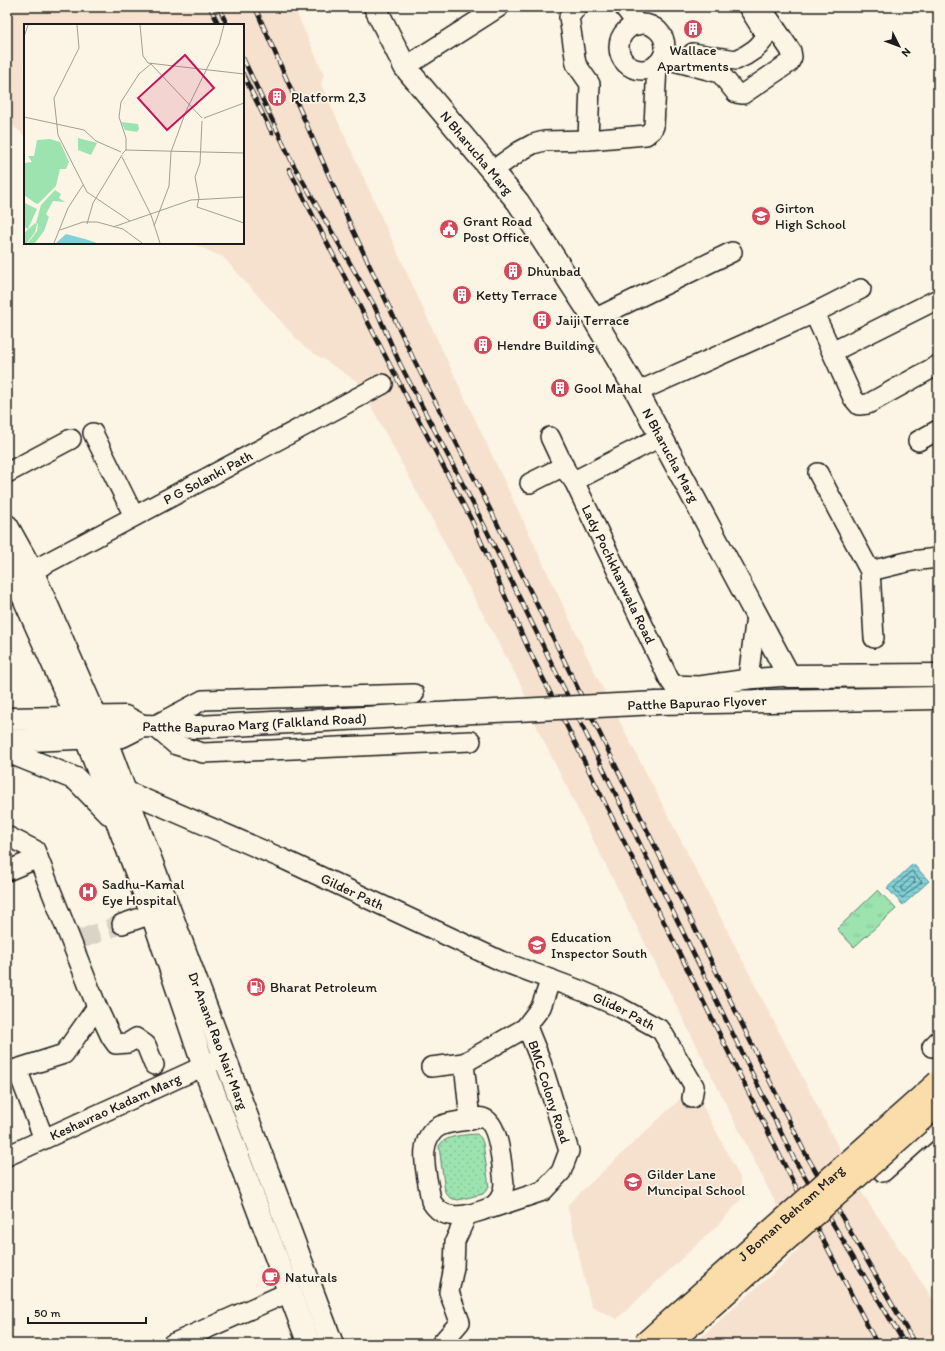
<svg xmlns="http://www.w3.org/2000/svg" width="945" height="1351" viewBox="0 0 945 1351" font-family="Itim,sans-serif">
<defs>
<pattern id="grass-tufts" width="24" height="20" patternUnits="userSpaceOnUse"><rect width="24" height="20" fill="#9ce3b0"/><path d="M3 7l-1-3M5 7V3M7 7l1-3M15 17l-1-3M17 17v-4M19 17l1-3" fill="none" stroke="#86c297"/></pattern>
<pattern id="park-dots" width="8" height="8" patternUnits="userSpaceOnUse"><rect width="8" height="8" fill="#9ce3b0"/><path d="M2 2h.1M6 6h.1" fill="none" stroke="#86c297" stroke-width="1.8" stroke-linecap="round"/></pattern>
<pattern id="water-rules" width="6" height="5" patternUnits="userSpaceOnUse"><rect width="6" height="5" fill="#81d2d8"/><path d="M0 2.5h6" fill="none" stroke="#6fb4b9"/></pattern>
</defs>
<rect width="100%" height="100%" fill="#fcf5e5"/>
<filter id="ink" filterUnits="userSpaceOnUse"><feTurbulence type="fractalNoise" baseFrequency=".025" numOctaves="2"/><feDisplacementMap in="SourceGraphic" scale="8" xChannelSelector="R" yChannelSelector="G"/><feConvolveMatrix kernelMatrix="1 2 1 2 8 2 1 2 1" color-interpolation-filters="sRGB"/></filter>
<g filter="url(#ink)">
<!-- built -->
<path fill="#f6e1cf" d="M7 7H294L324 74 321 84 439 343 597 677 862 1193 938 1307V1344H693L799 1250 538 730 521 685 358 382 303 346 223 257 190 243H243V25H25V136L7 121Z
M693 1087 740 1177 743 1195 739 1202 719 1224 617 1319 591 1306 567 1205Z"/>
<!-- grass -->
<path fill="url(#grass-tufts)" stroke="#5c8066" d="M878 890 896 909 854 947 837 929Z"/>
<!-- park -->
<path fill="url(#park-dots)" stroke="#5c8066" d="M477 1134 481 1138 483 1143 489 1187 483 1194 458 1200 450 1198 445 1192 439 1146C445 1135 465 1135 477 1134Z"/>
<!-- water -->
<path fill="url(#water-rules)" stroke="#59898d" d="M913 864 929 881 903 905 887 888Z"/>
<g fill="none" stroke-linecap="round" stroke-linejoin="round">
<!-- shore -->
<path stroke="#446567" stroke-width="1" d="M912 871 922 882 902 898 894 888Z
M911 878H914L915 882 905 891H902L901 888Z"/>
<!-- street-tunnel -->
<path stroke="#dad4c7" stroke-width="19" stroke-dasharray="19 10" stroke-linecap="butt" d="M81 939 122 924"/>
<defs>
<g id="street">
<path d="M577 7 569 17 576 64 590 84 588 140"/>
<path d="M624 7 638 25"/>
<circle cx="642" cy="47" r="23"/>
<path d="M693 53 736 60C746 56 764 46 765 34L748 7"/>
<path d="M662 58 720 73 736 93 743 94 789 63 792 57 791 51 761 7"/>
<path d="M405 67 499 7"/>
<path d="M492 171 520 151 533 144 544 141 588 140 646 135 652 130 654 126 657 64"/>
<path d="M814 313 861 289"/>
<path d="M594 319 732 252"/>
<path d="M832 352 938 299"/>
<path d="M637 392 814 313 853 398 859 405 868 404 938 365"/>
<path d="M93 433 134 516"/>
<path d="M550 437 566 471 574 481"/>
<path id="s1" d="M660 437 574 481 669 679 673 685 700 686 748 679 789 676"/>
<path d="M918 441 938 430"/>
<path d="M7 473 71 439"/>
<path d="M818 473 870 571 874 638"/>
<path d="M530 483 564 466"/>
<path id="s2" d="M32 571 383 384"/>
<path d="M870 571 911 561 938 558"/>
<path d="M748 679 756 616"/>
<path d="M414 694 203 700 154 726 176 745 203 753 471 741"/>
<path id="s3" d="M124 790 281 858 501 961 582 991 619 1007 661 1030 694 1086 692 1098"/>
<path d="M7 836 35 850 97 1007 64 1054 7 1072"/>
<path d="M7 871 38 858"/>
<path d="M122 924 152 914"/>
<path d="M97 1007 111 1037 116 1044 128 1043 136 1038 146 1045 154 1065"/>
<path d="M932 1047 938 1041"/>
<path d="M431 1067 464 1063"/>
<path d="M17 1069 44 1139"/>
<path id="s4" d="M7 1156 217 1060"/>
<path d="M883 1172 938 1123"/>
<path d="M492 1208 543 1191 561 1172 569 1151 540 1059 527 1027"/>
<path d="M467 1215C451 1217 440 1216 431 1201 428 1178 414 1139 440 1126 449 1122 461 1121 470 1120"/>
<path d="M172 1344 289 1292"/>
<path d="M441 1344 460 1322 449 1292 454 1267 455 1241 467 1215C487 1209 502 1208 504 1184 502 1168 500 1123 483 1118 479 1116 474 1119 470 1120L464 1063 525 1028 541 1007 551 979"/>
</g>
<g id="secondary">
<path id="s5" d="M375 7 405 67 518 202 594 319 637 392 789 676 938 675"/>
<path id="s6" d="M7 526 32 571 105 738 332 1344"/>
<path d="M7 565 15 578 86 738 152 914 204 1067 309 1344"/>
<path d="M657 703 938 698"/>
<path d="M7 719 125 717 142 726"/>
<path id="s7" d="M7 741 122 736 142 726 198 727 456 713"/>
<path d="M7 751 76 779 109 813"/>
</g>
</defs>
<!-- street casing -->
<use href="#street" stroke="#1c1c1c" stroke-width="22"/>
<!-- secondary casing -->
<use href="#secondary" stroke="#1c1c1c" stroke-width="25"/>
<!-- street -->
<use href="#street" stroke="#fcf5e5" stroke-width="19"/>
<!-- secondary -->
<use href="#secondary" stroke="#fcf5e5" stroke-width="22"/>
<defs>
<path id="rail" d="M210 7 219 25
M219 7 227 25
M255 7 351 226 413 358 492 513 804 1151 915 1344
M243 58 293 164 374 305 400 364 481 519 793 1157 905 1344
M243 74 272 133
M289 169 392 369 471 519 528 648 783 1162 877 1344"/>
</defs>
<!-- rail casing -->
<use href="#rail" stroke="#1c1c1c" stroke-width="4.5"/>
<!-- rail -->
<use href="#rail" stroke="#fcf5e5" stroke-width="3" stroke-dasharray="9" stroke-linecap="butt"/>
<defs>
<path id="secondary-bridge" d="M456 713 657 703"/>
<g id="primary-bridge">
<path id="s8" d="M644 1344 938 1082"/>
<path d="M669 1344 938 1105"/>
</g>
</defs>
<!-- secondary-bridge casing -->
<use href="#secondary-bridge" stroke="#1c1c1c" stroke-width="25" stroke-linecap="butt"/>
<!-- primary-bridge casing -->
<use href="#primary-bridge" stroke="#1c1c1c" stroke-width="25" stroke-linecap="butt"/>
<!-- secondary-bridge -->
<use href="#secondary-bridge" stroke="#fcf5e5" stroke-width="22"/>
<!-- primary-bridge -->
<use href="#primary-bridge" stroke="#faddab" stroke-width="22"/>
</g>
</g>
<!-- icons -->
<defs>
<symbol id="building-disc" viewBox="-11 -11 22 22"><circle r="9.5" fill="#d1495b" stroke="#fcf5e5"/><path d="M-4-6H4V6H1V3H-1V6H-4ZM-2.5-4.3h1.7v1.8h-1.7ZM.8-4.3h1.7v1.8H.8ZM-2.5-1h1.7V.8h-1.7ZM.8-1h1.7V.8H.8Z" fill="#fff"/></symbol>
<symbol id="school-disc" viewBox="-11 -11 22 22"><circle r="9.5" fill="#d1495b" stroke="#fcf5e5"/><path d="M0-5L7-2L0 1L-7-2ZM-4 1L0 2.5L4 1V4Q0 6-4 4Z" fill="#fff"/></symbol>
<symbol id="civic-disc" viewBox="-11 -11 22 22"><circle r="9.5" fill="#d1495b" stroke="#fcf5e5"/><path d="M-.6-6.5H3V-4.5H.6V-3L4-1V1h2V6H-6V1h2V-1L-.6-3ZM-1.2 2.5V6h2.4V2.5Z" fill="#fff"/></symbol>
<symbol id="hospital-disc" viewBox="-11 -11 22 22"><circle r="9.5" fill="#d1495b" stroke="#fcf5e5"/><path d="M-5-5h3v3.5h4V-5h3V5h-3V1.5h-4V5h-3Z" fill="#fff"/></symbol>
<symbol id="fuel-disc" viewBox="-11 -11 22 22"><circle r="9.5" fill="#d1495b" stroke="#fcf5e5"/><path d="M-5.5-6h7V0h2V4h1.3V-2.5L3-4.5l.8-.8L6-3V5H2.5V1h-1V6h-7ZM-4.2-4.7v3.2H.2V-4.7Z" fill="#fff"/></symbol>
<symbol id="cafe-disc" viewBox="-11 -11 22 22"><circle r="9.5" fill="#d1495b" stroke="#fcf5e5"/><path d="M-5.5-4.5H6V0H3Q3 3.5 0 3.5H-2.5Q-5.5 3.5-5.5 0ZM3-3.2v2h1.7v-2ZM-6 4.5H4V6H-6Z" fill="#fff"/></symbol>
</defs>
<g fill-rule="evenodd">
<use href="#building-disc" x="682" y="18" width="22" height="22"/>
<use href="#building-disc" x="266" y="86" width="22" height="22"/>
<use href="#school-disc" x="750" y="205" width="22" height="22"/>
<use href="#civic-disc" x="438" y="218" width="22" height="22"/>
<use href="#building-disc" x="502" y="260" width="22" height="22"/>
<use href="#building-disc" x="451" y="284" width="22" height="22"/>
<use href="#building-disc" x="531" y="309" width="22" height="22"/>
<use href="#building-disc" x="472" y="334" width="22" height="22"/>
<use href="#building-disc" x="549" y="377" width="22" height="22"/>
<use href="#hospital-disc" x="77" y="881" width="22" height="22"/>
<use href="#school-disc" x="526" y="934" width="22" height="22"/>
<use href="#fuel-disc" x="245" y="976" width="22" height="22"/>
<use href="#school-disc" x="622" y="1171" width="22" height="22"/>
<use href="#cafe-disc" x="260" y="1266" width="22" height="22"/>
</g>
<g text-anchor="middle" dominant-baseline="central" stroke-width="3.5" stroke-linejoin="round" paint-order="stroke">
<!-- poi labels -->
<g font-size="14" fill="#1c1c1c" stroke="#fcf5e5" text-anchor="start">
<text x="693" y="50" text-anchor="middle">Wallace<tspan x="693" dy="16">Apartments</tspan></text>
<text x="291" y="97">Platform 2,3</text>
<text x="775" y="208">Girton<tspan x="775" dy="16">High School</tspan></text>
<text x="463" y="221">Grant Road<tspan x="463" dy="16">Post Office</tspan></text>
<text x="527" y="271">Dhunbad</text>
<text x="476" y="295">Ketty Terrace</text>
<text x="556" y="320">Jaiji Terrace</text>
<text x="497" y="345">Hendre Building</text>
<text x="574" y="388">Gool Mahal</text>
<text x="102" y="884">Sadhu-Kamal<tspan x="102" dy="16">Eye Hospital</tspan></text>
<text x="551" y="937">Education<tspan x="551" dy="16">Inspector South</tspan></text>
<text x="270" y="987">Bharat Petroleum</text>
<text x="647" y="1174">Gilder Lane<tspan x="647" dy="16">Muncipal School</tspan></text>
<text x="285" y="1277">Naturals</text>
</g>
<!-- street labels -->
<g font-size="14" fill="#1c1c1c" stroke="#fcf5e5">
<text stroke="none"><textPath href="#s5" startOffset="179">N Bharucha Marg</textPath></text>
<text stroke="none"><textPath href="#s5" startOffset="539">N Bharucha Marg</textPath></text>
<text stroke="none"><textPath href="#s2" startOffset="199">P G Solanki Path</textPath></text>
<text stroke="none"><textPath href="#s1" startOffset="200">Lady Pochkhanwala Road</textPath></text>
<text transform="translate(697 703) rotate(-2)">Patthe Bapurao Flyover</text>
<text stroke="none"><textPath href="#s7" startOffset="250">Patthe Bapurao Marg (Falkland Road)</textPath></text>
<text stroke="none"><textPath href="#s3" startOffset="250">Gilder Path</textPath></text>
<text stroke="none"><textPath href="#s3" startOffset="547">Glider Path</textPath></text>
<text stroke="none"><textPath href="#s6" startOffset="557">Dr Anand Rao Nair Marg</textPath></text>
<text transform="translate(549 1092) rotate(72)">BMC Colony Road</text>
<text stroke="none"><textPath href="#s4" startOffset="119">Keshavrao Kadam Marg</textPath></text>
<text stroke="none"><textPath href="#s8" startOffset="197">J Boman Behram Marg</textPath></text>
</g>
</g>
<!-- overview -->
<g transform="translate(24 24)">
<rect width="220" height="220" fill="#fcf5e5"/>
<path d="M26 115 36 118 45 138 42 145H36L32 162 14 180 11 179 0 171V139L8 138 4 132H10L13 116ZM31 166 37 170 35 174 41 178 29 177 22 190 25 193 20 207 11 219H4L13 207 14 200 12 199 17 181Z" fill="#9ce3b0"/>
<path d="M97 98 114 100 115 105 113 108 101 106ZM54 114 73 119 67 131 54 126ZM1 179 13 185 4 205 0 203ZM11 199 13 200 11 208 3 219H0V209Z" fill="#9ce3b0"/>
<path d="M42 210 61 215 73 219H32Z" fill="#81d2d8"/>
<path fill="none" stroke="#a29e95" stroke-width="1" d="M53 1 55 24 30 74 34 111 63 168 106 197M116 1 119 32 124 39 220 50M0 13 4 1M126 39 178 94M0 93 60 106 72 117 97 128M180 94 220 79M178 97 176 139 171 153 175 174 173 183 220 199M101 126 220 129M98 130 102 126V114L95 93 97 78 115 50 128 39M98 133 127 191 136 219M63 200 69 179 98 131M130 202 145 162 147 128 162 87 195 20 200 1M89 203 167 176 220 173M36 206 59 198H73L99 205 118 219M30 219 44 184 59 161"/>
<path fill="#c2185b" fill-opacity="0.15" stroke="#c2185b" stroke-width="2" d="M161 31 190 64 143 106 114 74Z"/>
<rect width="220" height="220" fill="none" stroke="#1c1c1c" stroke-width="2"/>
</g>
<!-- margin -->
<rect width="945" height="1351" fill="none" stroke="#fcf5e5" stroke-width="24"/>
<rect x="12" y="12" width="921" height="1327" fill="none" stroke="#1c1c1c" stroke-width="1.5" filter="url(#ink)"/>
<!-- north arrow -->
<g transform="translate(899 46) rotate(132)" stroke="#fcf5e5" stroke-width="3" paint-order="stroke">
<path d="M0-3L7 15L0 10L-7 15Z" fill="#1c1c1c"/>
<text y="-6" font-size="11" font-weight="bold" text-anchor="middle" fill="#1c1c1c">N</text>
</g>
<!-- scale -->
<path d="M28 1317v6h118v-6" fill="none" stroke="#1c1c1c" stroke-width="2"/>
<text x="34" y="1317" font-size="12" fill="#1c1c1c" stroke="#fcf5e5" stroke-width="3" paint-order="stroke">50 m</text>
</svg>
